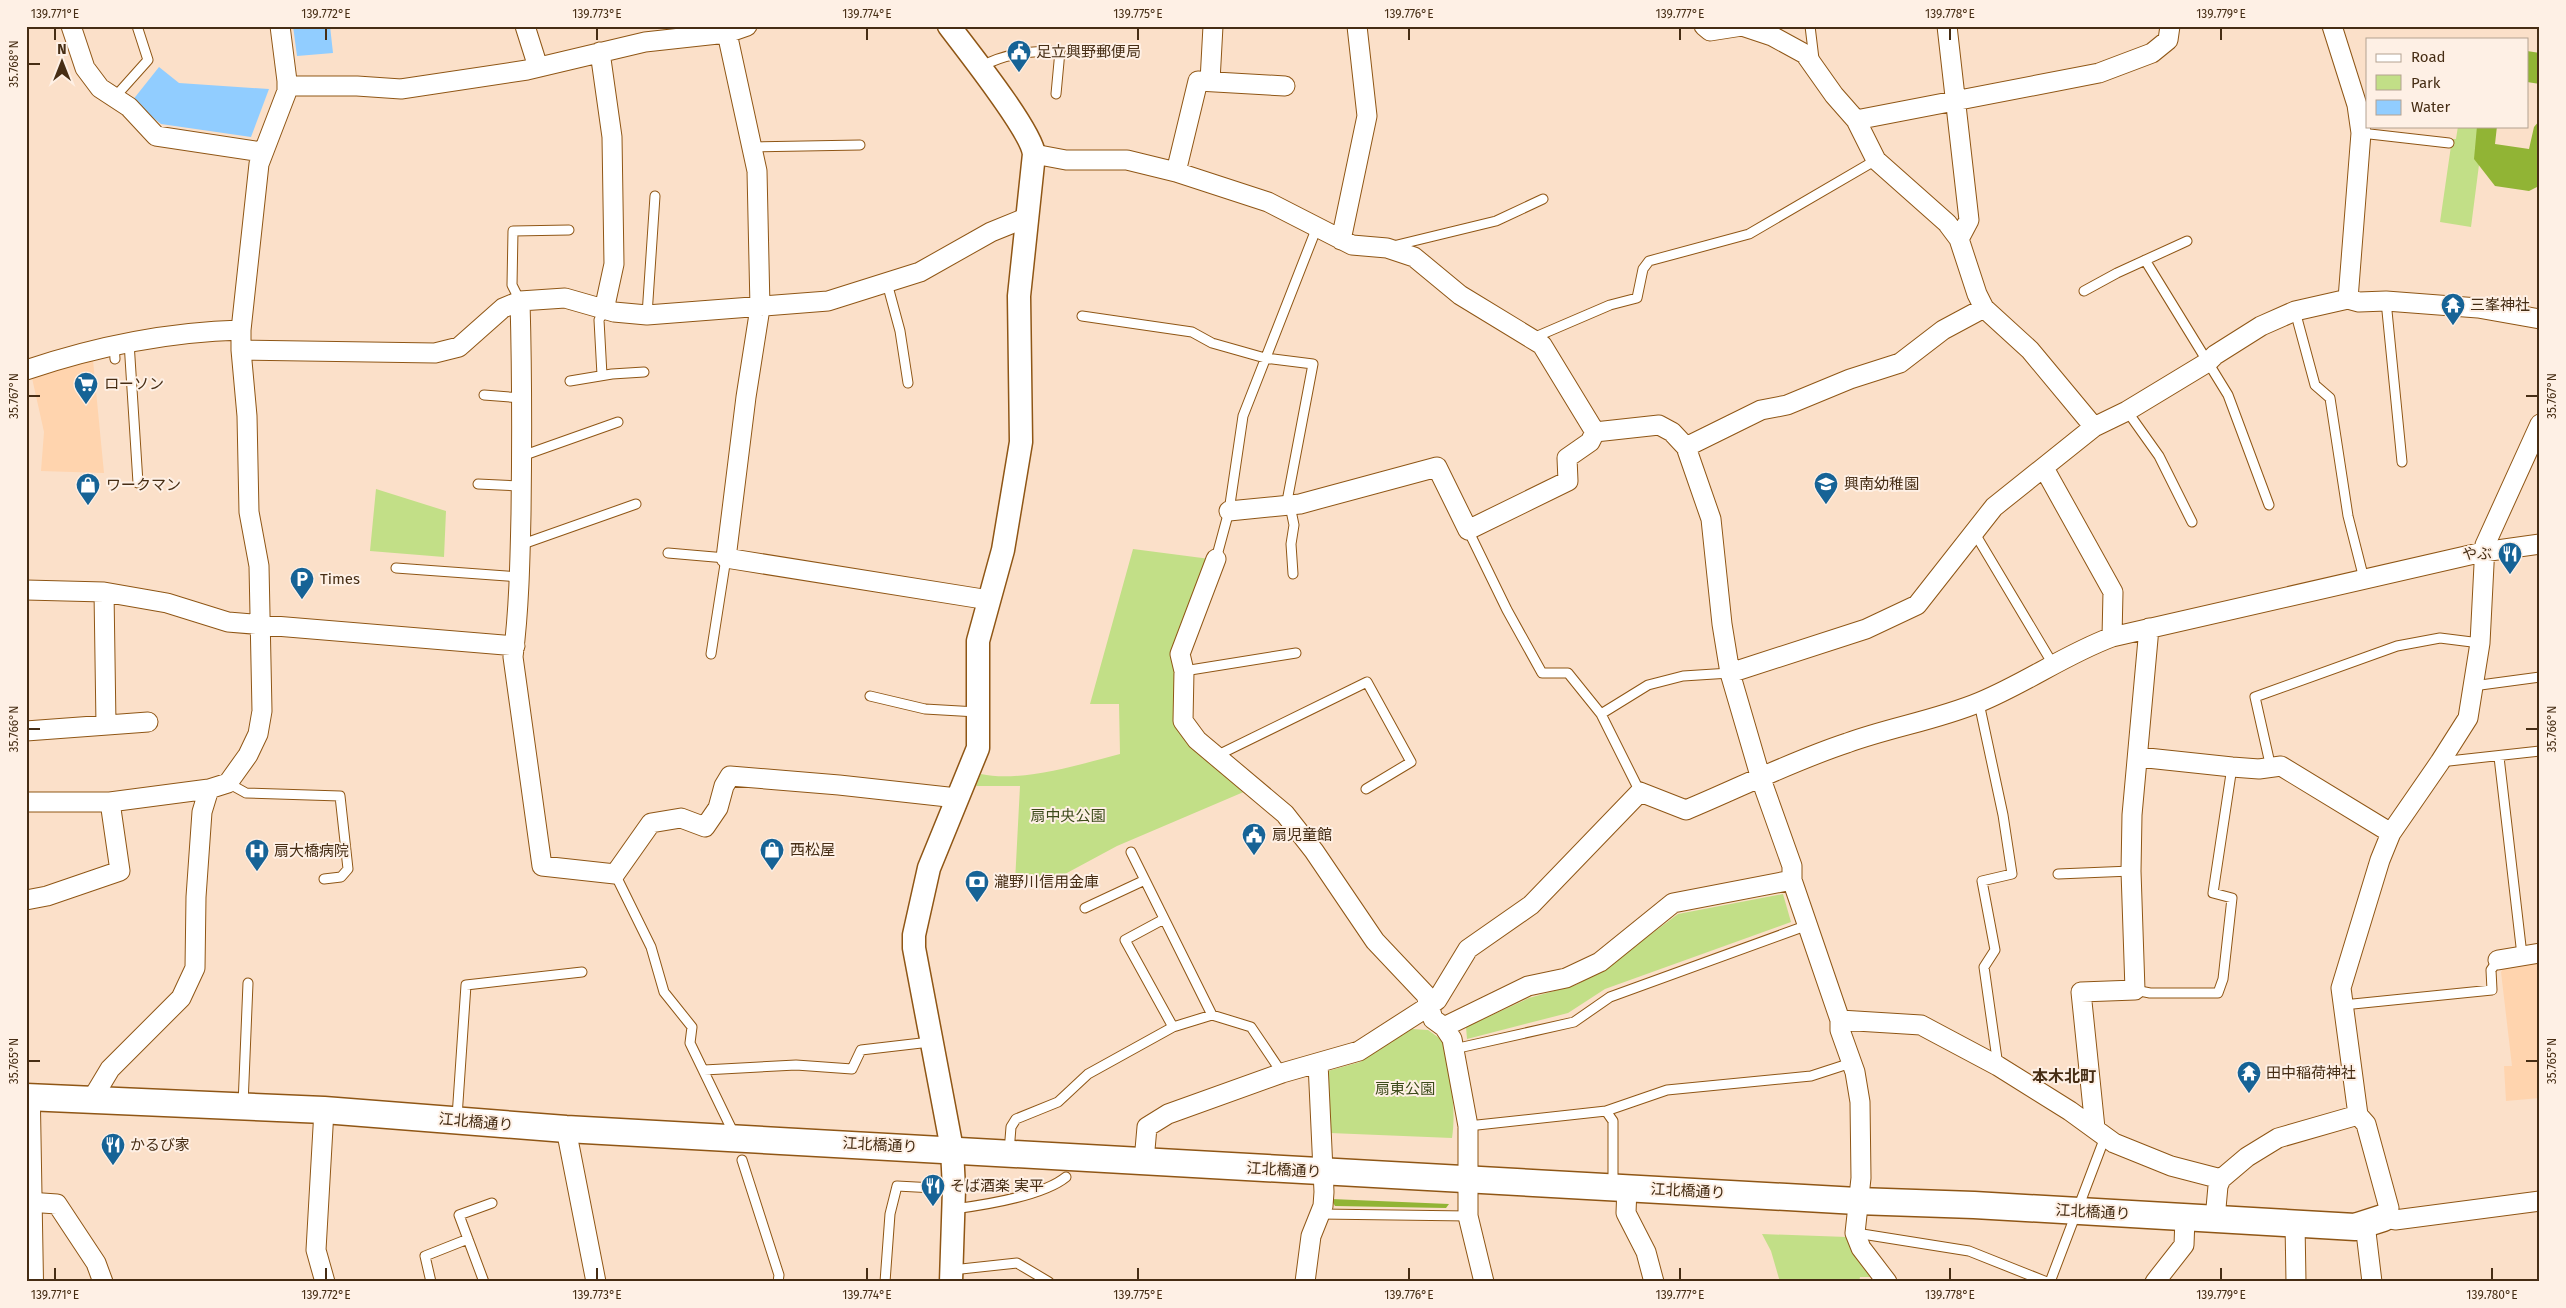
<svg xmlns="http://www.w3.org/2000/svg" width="2566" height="1308" viewBox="0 0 2566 1308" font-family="'Fira Sans','Noto Sans JP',sans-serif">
<rect width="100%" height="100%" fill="#fbe0c9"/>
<!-- built -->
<path fill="#ffd4ae" d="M93 360 104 473 41 471 44 432 32 378Z
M2540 963V1098L2506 1101 2504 1066H2512L2501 972 2505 966Z"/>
<!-- green -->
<path fill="#c2df87" d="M2458 126H2484L2471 227 2440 222 2452 139H2456Z
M376 489 446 511 444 557 370 551Z
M1133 549 1210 559 1177 675 1176 724 1246 791 1117 846 1052 881 1015 882 1020 786H976L981 774C1020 783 1082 764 1120 754L1119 704H1090Z
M1783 894 1791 922 1605 989 1568 1013 1467 1039 1466 1027 1529 998 1576 985 1607 967 1678 914Z
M1412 1029 1428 1030 1442 1040C1449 1072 1457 1104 1452 1138L1330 1133 1328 1071 1360 1062Z
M1762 1234 1847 1237 1872 1277H1860L1859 1282H1780L1771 1251Z"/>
<!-- forest -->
<path fill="#91b435" d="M2527 51 2540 53V84L2527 82Z
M2540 120 2539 186 2529 191 2495 186 2474 159 2477 126H2497L2495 144 2529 149 2534 127Z
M1331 1199 1449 1204 1446 1208 1335 1206Z"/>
<!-- water -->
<path fill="#91cdff" d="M293 26H330L333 53 297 56Z
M159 67 179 83 269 89 251 137 161 124 132 101Z"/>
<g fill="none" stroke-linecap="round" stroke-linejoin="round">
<defs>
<path id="service" d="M1810 26 1814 59
M980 67C1006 53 1030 51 1060 51L1056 94
M114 98 148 60 137 26
M2361 133 2449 143
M751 147 860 145
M1393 246 1496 221 1543 199
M2145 260 2228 395 2269 505
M887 283 900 331 908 383
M2084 291 2117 273 2187 241
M520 301 512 285 513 231 569 230
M2386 301 2402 462
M2295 311 2315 385 2330 398 2348 516 2364 579
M647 315 655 196
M1082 316 1192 332 1212 343 1265 358 1313 364 1288 496 1294 525 1291 544 1293 574
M1533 338 1610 305 1637 298 1643 269 1649 261 1749 234 1876 160
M129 342 138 483
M114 345 115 359
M602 375 599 320 604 310
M570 381 612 374 644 372
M484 395 522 398
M2127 411 2159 456 2192 522
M522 456 618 422
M478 484 521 486
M1468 530 1507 610 1542 673H1568L1601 714 1640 792
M1974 532 2054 666
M520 545 636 504
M668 553 726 558 711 654
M1216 559 1229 511 1243 416 1317 227
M396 568 519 577
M1184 671 1296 653
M2473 686 2540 677
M870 696 925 709 977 712
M1979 703 2003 815 2012 874 1982 881 1995 950 1984 967 1998 1066
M1601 714 1648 685 1683 676 1730 673
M1216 756 1367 682 1411 762 1366 789
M2499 757 2522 955
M2440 762 2540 751
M2271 768 2255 697 2397 646 2440 638 2480 643
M228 783 246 793 340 796 348 869 341 877 324 879
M1131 852 1212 1015
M615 874 651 947 664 992 692 1027 690 1043 734 1134
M2058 874 2131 871
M1085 908 1145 880
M1164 919 1125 940 1173 1027
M2135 990 2150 993H2218L2223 979 2232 898 2213 893 2232 767
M2343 1005 2492 990 2491 970 2498 960
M1454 1049 1574 1022 1610 997 1808 925
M704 1070 796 1065 852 1069 861 1050 930 1042
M243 1105 248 983
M1606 1111 1667 1090 1811 1076 1851 1063
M457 1117 466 985 582 972
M1468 1126 1606 1111 1613 1121V1186
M1009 1152 1011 1127 1016 1119 1058 1102 1088 1074 1173 1027 1212 1015 1251 1027 1282 1073
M742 1160 779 1275 778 1282
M954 1209C984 1205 1043 1196 1066 1177
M1320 1214 1468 1216
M1856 1233 1969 1251 2047 1282
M952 1270 1017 1263 1049 1282
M431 1282 425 1256 468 1239
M484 1282 459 1215 492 1203
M885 1282 890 1214 897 1186 953 1189
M2050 1282 2105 1137"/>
<path id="minor" d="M71 26 85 68 100 88 129 107 156 136 262 152
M525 26 538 67
M1704 26 1710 31 1742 26 1772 36 1805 54 1834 95 1856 120 1876 160 1947 223 1959 239 1977 294 1984 308 2030 350 2094 427
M1947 26 1969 220 1959 239
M2332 26 2357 105 2361 133 2348 299
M727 33 757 171 760 308 746 397 726 558 989 600
M600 52 612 137 614 264 604 310
M1210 81 1213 26
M287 86H357L401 89 527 70 645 42 727 33 747 26
M1856 120 2099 73 2152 53 2168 40 2170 26
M1034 154 1066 160H1127L1176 172 1268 202 1352 245 1387 248 1414 257 1460 295 1542 345 1595 432 1659 425 1672 432 1686 447 1711 519 1722 624 1730 673 1761 779 1792 866V880L1840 1020V1030L1855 1072 1860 1102 1861 1178 1855 1233 1861 1248 1887 1282
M1176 172 1198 81 1285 86
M1341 240 1367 116 1357 26
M520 301C522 372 522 443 521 514 520 562 519 610 513 657L542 866 615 874 651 823 681 818 705 827 718 808 724 786 730 776 839 785 957 798
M241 350 435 353 459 347 503 308 520 301 565 298 614 312 647 315 828 301 920 272 991 232 1028 217
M26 370C97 346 167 332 241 330
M2540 424 2485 545 2480 643 2468 718 2440 762 2391 833 2380 860 2341 988 2358 1115 2366 1124 2389 1208 2383 1218 2395 1220 2540 1201
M1686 447 1761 410 1787 405 1850 379 1900 363 1943 330 1984 308
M2044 468 2113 592 2112 637
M1229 511 1300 504 1437 467 1468 530 1568 481 1567 458 1590 442 1595 432
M1216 559 1180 654 1184 671 1183 721 1197 740 1285 814 1314 851 1375 941 1426 995 1433 1019 1444 1027 1452 1039 1468 1126V1216L1484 1282
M26 590 104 592 167 603 228 622 515 646
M104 592 106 725
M1730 673 1866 629 1917 605 1994 507 2094 427 2127 411 2208 362 2215 355 2261 326 2295 311 2348 299 2359 302 2386 301 2478 308 2540 319
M26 731 148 722
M2138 757 2232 767 2259 769 2281 766 2391 833
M26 802H110L209 789 228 783 248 755 258 734 262 711 259 566 249 512 247 416 241 350V330L259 164 287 91V81L280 26
M26 900 47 896 120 871 110 802
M2498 960 2540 953
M1840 1020 1921 1025 1998 1066 2070 1111 2114 1143 2171 1166 2221 1179
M1444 1027 1528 986 1566 978 1600 962 1673 903 1792 880
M92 1099 110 1069 181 998 195 968 196 897 202 812 209 789
M324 1110 316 1250 325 1282
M2095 1128 2081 992 2135 990 2131 871 2132 815 2149 628
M566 1129 596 1282
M1144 1161 1147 1127 1168 1114 1282 1073 1359 1051 1429 1006 1437 1000 1468 949 1531 905 1640 792 1686 810C1739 788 1792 761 1847 743 1891 727 1937 720 1980 702 2026 683 2066 654 2112 637L2483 552 2540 544
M1627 1187 1626 1213 1646 1252 1654 1282
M28 1202 57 1204 96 1263 103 1282
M2215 1219 2218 1186 2221 1179 2247 1157 2278 1138 2358 1115
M2295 1223 2296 1282
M2365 1224 2372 1282
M1305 1282 1311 1236 1323 1206 1324 1192 1318 1063
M2155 1282 2184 1245 2185 1218"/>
<path id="tertiary" d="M949 26C967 50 1031 130 1034 154L1019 296 1021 442 1003 550 978 641V748L929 868 914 935V948L952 1149 954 1189 951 1282"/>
<path id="secondary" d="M26 1097 324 1110 566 1129 1857 1201 1974 1205 2355 1227 2383 1218"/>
<path id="primary" d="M26 1109 29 1282"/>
</defs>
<!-- service casing -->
<use href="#service" stroke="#8f5615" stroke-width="11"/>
<!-- minor casing -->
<use href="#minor" stroke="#8f5615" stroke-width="21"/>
<!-- tertiary casing -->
<use href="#tertiary" stroke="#8f5615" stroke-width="25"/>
<!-- secondary casing -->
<use href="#secondary" stroke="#8f5615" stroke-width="29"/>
<!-- primary casing -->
<use href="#primary" stroke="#8f5615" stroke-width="30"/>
<!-- service -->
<use href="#service" stroke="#fff" stroke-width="9"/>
<!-- minor -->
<use href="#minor" stroke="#fff" stroke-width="19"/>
<!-- tertiary -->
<use href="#tertiary" stroke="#fff" stroke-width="22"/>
<!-- secondary -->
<use href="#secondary" stroke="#fff" stroke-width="26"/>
<!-- primary -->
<use href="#primary" stroke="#fff" stroke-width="28"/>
</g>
<!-- ticks -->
<path fill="none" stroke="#462d14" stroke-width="2" d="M55 28V40M326 28V40M597 28V40M867 28V40M1138 28V40M1409 28V40M1680 28V40M1950 28V40M2221 28V40M28 64H40M28 396H40M2526 396H2538M28 729H40M2526 729H2538M28 1061H40M2526 1061H2538M55 1268V1280M326 1268V1280M597 1268V1280M867 1268V1280M1138 1268V1280M1409 1268V1280M1680 1268V1280M1950 1268V1280M2221 1268V1280M2492 1268V1280"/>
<!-- icons -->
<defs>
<symbol id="civic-pin" viewBox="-11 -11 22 30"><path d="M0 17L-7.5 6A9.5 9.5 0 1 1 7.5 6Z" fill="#166396" stroke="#fef0e5"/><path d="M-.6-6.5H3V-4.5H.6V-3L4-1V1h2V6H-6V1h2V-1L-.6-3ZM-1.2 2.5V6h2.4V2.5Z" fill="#fff"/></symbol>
<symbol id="temple-pin" viewBox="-11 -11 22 30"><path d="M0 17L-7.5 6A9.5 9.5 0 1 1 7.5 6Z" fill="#166396" stroke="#fef0e5"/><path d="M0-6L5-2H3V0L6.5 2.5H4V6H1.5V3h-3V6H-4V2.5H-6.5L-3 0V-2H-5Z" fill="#fff"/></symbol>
<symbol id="supermarket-pin" viewBox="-11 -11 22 30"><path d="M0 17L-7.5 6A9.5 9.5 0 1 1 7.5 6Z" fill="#166396" stroke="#fef0e5"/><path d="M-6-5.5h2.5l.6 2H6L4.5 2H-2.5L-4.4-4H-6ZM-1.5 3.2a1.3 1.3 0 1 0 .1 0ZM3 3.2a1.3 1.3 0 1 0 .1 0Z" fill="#fff"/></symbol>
<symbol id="school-pin" viewBox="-11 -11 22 30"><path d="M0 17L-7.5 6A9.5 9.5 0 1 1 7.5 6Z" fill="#166396" stroke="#fef0e5"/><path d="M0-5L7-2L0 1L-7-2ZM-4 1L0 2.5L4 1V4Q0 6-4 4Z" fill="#fff"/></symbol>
<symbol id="shop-pin" viewBox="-11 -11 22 30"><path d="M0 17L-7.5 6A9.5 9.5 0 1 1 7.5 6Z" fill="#166396" stroke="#fef0e5"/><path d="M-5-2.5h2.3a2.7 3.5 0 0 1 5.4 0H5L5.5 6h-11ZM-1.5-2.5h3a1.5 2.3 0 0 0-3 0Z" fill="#fff"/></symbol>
<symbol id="restaurant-pin" viewBox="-11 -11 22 30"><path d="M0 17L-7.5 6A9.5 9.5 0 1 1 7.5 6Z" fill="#166396" stroke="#fef0e5"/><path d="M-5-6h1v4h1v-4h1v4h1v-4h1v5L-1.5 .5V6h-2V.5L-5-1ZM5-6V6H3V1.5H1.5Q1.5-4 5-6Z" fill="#fff"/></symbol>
<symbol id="parking-pin" viewBox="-11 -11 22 30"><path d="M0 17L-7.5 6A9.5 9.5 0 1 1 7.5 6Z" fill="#166396" stroke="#fef0e5"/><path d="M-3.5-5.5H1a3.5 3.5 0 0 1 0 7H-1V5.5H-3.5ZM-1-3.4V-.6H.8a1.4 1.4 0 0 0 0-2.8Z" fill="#fff"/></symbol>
<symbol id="hospital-pin" viewBox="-11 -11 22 30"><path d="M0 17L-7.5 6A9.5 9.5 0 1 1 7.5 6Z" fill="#166396" stroke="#fef0e5"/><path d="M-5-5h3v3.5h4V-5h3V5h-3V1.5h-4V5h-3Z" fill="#fff"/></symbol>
<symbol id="bank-pin" viewBox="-11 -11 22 30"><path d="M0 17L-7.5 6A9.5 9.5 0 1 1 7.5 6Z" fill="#166396" stroke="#fef0e5"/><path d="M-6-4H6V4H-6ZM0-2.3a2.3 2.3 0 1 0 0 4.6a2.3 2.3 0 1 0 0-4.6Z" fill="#fff"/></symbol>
</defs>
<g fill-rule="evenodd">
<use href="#civic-pin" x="1005" y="38" width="28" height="38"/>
<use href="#temple-pin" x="2439" y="291" width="28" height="38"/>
<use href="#supermarket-pin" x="72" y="370" width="28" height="38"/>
<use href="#school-pin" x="1812" y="470" width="28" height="38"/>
<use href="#shop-pin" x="74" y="471" width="28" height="38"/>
<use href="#restaurant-pin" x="2496" y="540" width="28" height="38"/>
<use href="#parking-pin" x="288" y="565" width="28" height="38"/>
<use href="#civic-pin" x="1240" y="821" width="28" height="38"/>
<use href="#shop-pin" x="758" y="836" width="28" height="38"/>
<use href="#hospital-pin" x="243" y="837" width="28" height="38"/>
<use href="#bank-pin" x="963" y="868" width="28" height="38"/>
<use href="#temple-pin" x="2235" y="1059" width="28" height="38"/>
<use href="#restaurant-pin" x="99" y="1131" width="28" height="38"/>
<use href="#restaurant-pin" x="919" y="1172" width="28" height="38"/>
</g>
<g text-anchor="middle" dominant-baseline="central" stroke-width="4" stroke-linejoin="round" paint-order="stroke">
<!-- poi labels -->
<g font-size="15" fill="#462d14" stroke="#fef0e5" text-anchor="start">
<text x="1036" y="52">足立興野郵便局</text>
<text x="2470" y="305">三峯神社</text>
<text x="104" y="384">ローソン</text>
<text x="1844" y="484">興南幼稚園</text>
<text x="106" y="485">ワークマン</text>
<text x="2492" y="554" text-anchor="end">やぶ</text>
<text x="320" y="579">Times</text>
<text x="1272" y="835">扇児童館</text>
<text x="790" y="850">西松屋</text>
<text x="274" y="851">扇大橋病院</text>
<text x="994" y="882">瀧野川信用金庫</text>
<text x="2266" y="1073">田中稲荷神社</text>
<text x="130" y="1145">かるび家</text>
<text x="950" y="1186">そば酒楽 実平</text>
</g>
<!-- park labels -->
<g font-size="15" fill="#3c4a1a" stroke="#fef0e5">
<text x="1068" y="816">扇中央公園</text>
<text x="1405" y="1089">扇東公園</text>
</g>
<!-- street labels -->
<g font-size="15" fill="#462d14" stroke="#fef0e5">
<text transform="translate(476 1122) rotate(5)">江北橋通り</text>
<text transform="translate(880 1145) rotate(3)">江北橋通り</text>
<text transform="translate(1284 1170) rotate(3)">江北橋通り</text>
<text transform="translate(1688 1191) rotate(3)">江北橋通り</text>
<text transform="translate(2093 1212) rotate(3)">江北橋通り</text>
</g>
<!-- neighbourhood labels -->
<g font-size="16" font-weight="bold" fill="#462d14" stroke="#fef0e5">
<text x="2064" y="1076">本木北町</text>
</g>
</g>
<!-- border -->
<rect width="2566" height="1308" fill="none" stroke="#fef0e5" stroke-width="55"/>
<!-- legend -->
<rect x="2366" y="38" width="162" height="90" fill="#fef0e5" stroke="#b4a291"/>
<rect x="2376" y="54" width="25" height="8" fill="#ffffff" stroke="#b4a291"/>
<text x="2411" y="62" font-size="15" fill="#462d14">Road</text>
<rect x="2376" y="75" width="25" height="15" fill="#c2df87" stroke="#b4a291"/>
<text x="2411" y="88" font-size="15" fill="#462d14">Park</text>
<rect x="2376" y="100" width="25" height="15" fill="#91cdff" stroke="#b4a291"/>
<text x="2411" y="112" font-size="15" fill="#462d14">Water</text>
<!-- north arrow -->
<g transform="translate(62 62)" stroke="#fef0e5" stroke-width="4" paint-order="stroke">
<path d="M0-4L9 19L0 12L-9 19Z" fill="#462d14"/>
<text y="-8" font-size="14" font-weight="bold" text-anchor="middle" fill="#462d14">N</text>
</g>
<rect x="28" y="28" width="2510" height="1252" fill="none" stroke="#462d14" stroke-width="2"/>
<g font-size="12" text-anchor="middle" fill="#462d14">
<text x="55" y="18">139.771°E</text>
<text x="326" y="18">139.772°E</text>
<text x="597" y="18">139.773°E</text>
<text x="867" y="18">139.774°E</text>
<text x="1138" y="18">139.775°E</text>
<text x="1409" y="18">139.776°E</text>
<text x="1680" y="18">139.777°E</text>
<text x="1950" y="18">139.778°E</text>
<text x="2221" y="18">139.779°E</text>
<text transform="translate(14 64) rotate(-90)" y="4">35.768°N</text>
<text transform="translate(14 396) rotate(-90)" y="4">35.767°N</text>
<text transform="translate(2552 396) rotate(-90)" y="4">35.767°N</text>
<text transform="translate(14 729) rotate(-90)" y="4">35.766°N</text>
<text transform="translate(2552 729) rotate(-90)" y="4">35.766°N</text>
<text transform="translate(14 1061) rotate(-90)" y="4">35.765°N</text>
<text transform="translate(2552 1061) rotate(-90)" y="4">35.765°N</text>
<text x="55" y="1299">139.771°E</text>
<text x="326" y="1299">139.772°E</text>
<text x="597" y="1299">139.773°E</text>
<text x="867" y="1299">139.774°E</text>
<text x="1138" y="1299">139.775°E</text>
<text x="1409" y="1299">139.776°E</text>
<text x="1680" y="1299">139.777°E</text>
<text x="1950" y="1299">139.778°E</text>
<text x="2221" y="1299">139.779°E</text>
<text x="2492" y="1299">139.780°E</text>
</g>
</svg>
